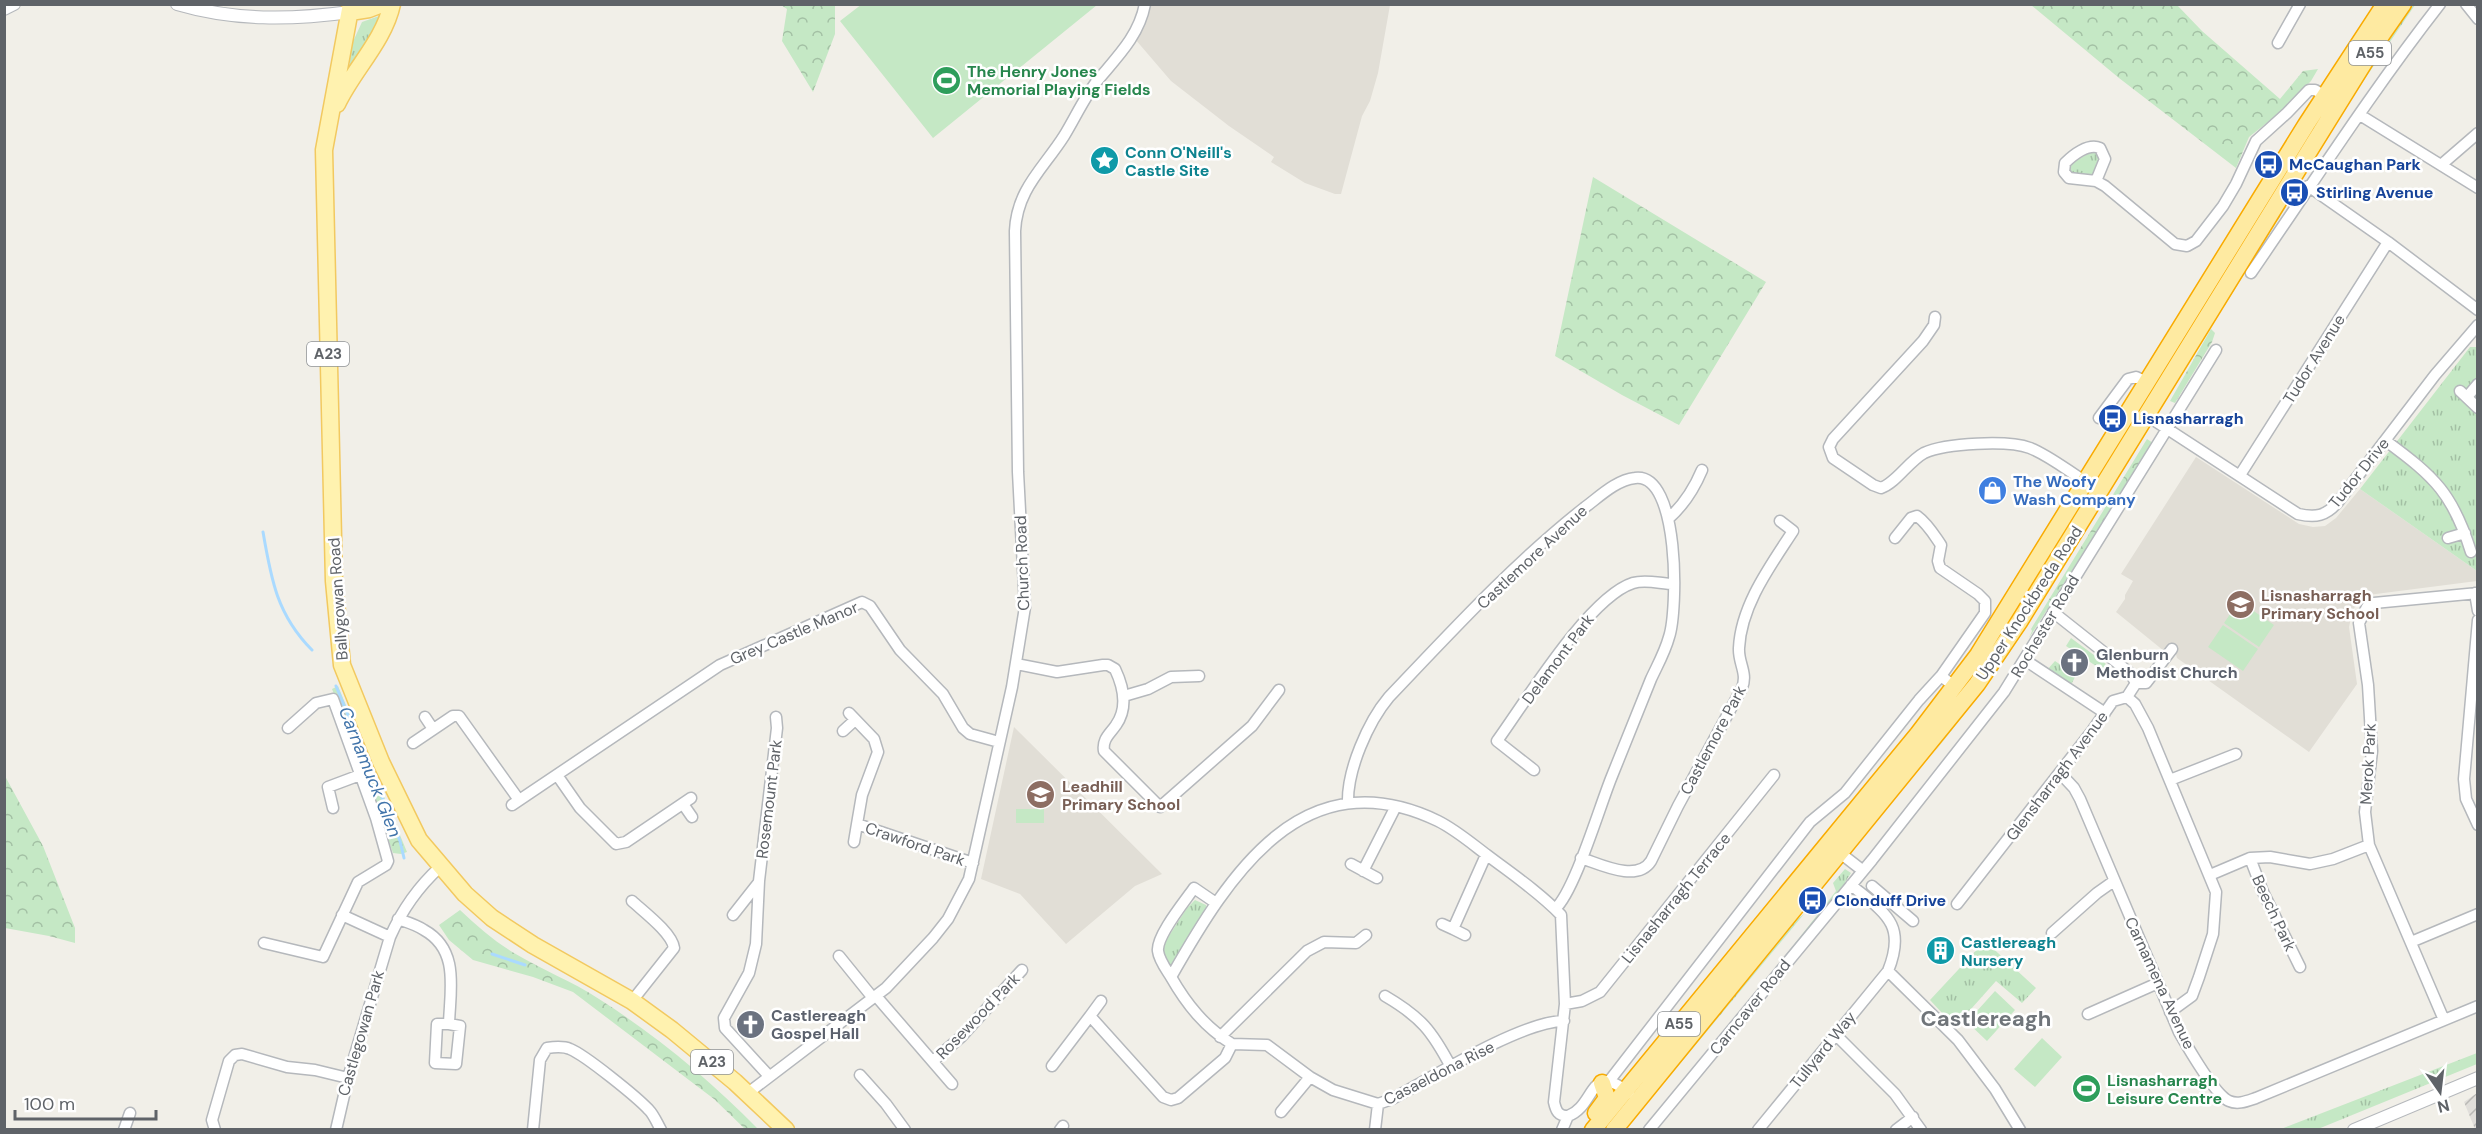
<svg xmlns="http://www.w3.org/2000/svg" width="2482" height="1134" viewBox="0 0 2482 1134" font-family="'DM Sans',sans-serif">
<defs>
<pattern id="industrial-furrows" width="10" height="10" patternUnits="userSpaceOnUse" patternTransform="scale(1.5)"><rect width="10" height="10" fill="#e0deda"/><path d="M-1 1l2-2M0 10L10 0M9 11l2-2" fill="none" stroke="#b9b8b5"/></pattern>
<pattern id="grass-tufts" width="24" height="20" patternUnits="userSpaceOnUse" patternTransform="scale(1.5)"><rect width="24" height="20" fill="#c5e8c5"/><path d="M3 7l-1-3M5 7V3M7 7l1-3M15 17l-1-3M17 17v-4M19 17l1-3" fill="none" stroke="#a3c0a4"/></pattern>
<pattern id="forest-crowns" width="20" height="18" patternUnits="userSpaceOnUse" patternTransform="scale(1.5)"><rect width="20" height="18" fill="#c5e8c5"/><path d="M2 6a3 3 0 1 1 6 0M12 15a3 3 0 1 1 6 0" fill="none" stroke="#a3c0a4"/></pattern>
</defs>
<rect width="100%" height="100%" fill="#f1efe8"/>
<!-- industrial -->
<path fill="url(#industrial-furrows)" d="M2477 1093V1129H2475L2464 1102Z"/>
<!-- education -->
<path fill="#e1ded6" d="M1150 5H1390L1378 73 1370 101 1362 116 1341 194H1335L1305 183 1271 162 1274 157 1229 126 1171 81 1135 39 1143 27Z
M2196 457 2299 524 2313 527 2325 526 2336 518 2360 489 2477 571V581L2368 595 2353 609 2349 627 2357 684 2309 752 2177 658 2175 651H2164L2116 612 2125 599V595L2133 581 2121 574Z
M1014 727 1162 874 1135 886 1066 944 1020 894 981 879Z"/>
<!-- grass -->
<path fill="url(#grass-tufts)" d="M2412 5H2415L2335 123Z
M379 16 382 17 353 67 345 59 362 22Z
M2093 151 2099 155V163L2092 176 2072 174 2070 170 2072 163Z
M2283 207H2286L2225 305 2226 301Z
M2470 347H2477V571L2360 489Z
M2026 625 2027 626 1994 676 1930 758 1998 668Z
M2071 638 2106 664 2102 670 2066 646Z
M2055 661 2076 675 2071 685 2047 670Z
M1845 869 1851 873 1845 882 1846 884 1771 974 1836 891 1833 883Z
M1195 900 1206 905 1207 911 1172 967 1169 966 1161 948 1187 908Z
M1804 914 1665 1082 1664 1081 1796 920Z
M1985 941 2036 988 2022 1003 1996 981 1955 1027 1930 1000Z
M2477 1053V1064L2318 1129H2281Z"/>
<!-- forest -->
<path fill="url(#forest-crowns)" d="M781 5H835V34L813 92 782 41 787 9Z
M2031 5H2177L2202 31 2280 99 2303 71 2318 69 2311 81 2283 110 2249 137 2236 168 2119 78Z
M1593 177 1766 282 1679 425 1622 395 1555 356Z
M2211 329 2215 333 2212 342 2175 403 2170 401Z
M2147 439 2153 443 2151 447 2029 638 2032 631 2031 629Z
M338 686 407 852 401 854 393 853 364 768 332 689Z
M5 776 43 846 75 928V943L49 936 5 928Z
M460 910C477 926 494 941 514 953 542 970 572 981 599 999 657 1036 710 1080 758 1129H745L714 1099 573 992 533 977 473 960 449 940 439 925Z"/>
<!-- pitch -->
<path fill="#c5e8c5" d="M862 4H1097V5L933 138 840 21Z
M2239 601 2274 625 2259 647 2224 623Z
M2223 625 2258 649 2243 671 2208 647Z
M1016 809H1044V823H1016Z
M1995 991 2015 1010 1987 1041 1967 1022Z
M2042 1038 2062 1057 2035 1087 2014 1069Z"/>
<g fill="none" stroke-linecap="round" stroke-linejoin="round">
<!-- stream -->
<path stroke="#aadaff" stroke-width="3" d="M263 532C271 579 277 615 312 650
M336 686 400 841 404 858
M492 954 525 965"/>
<defs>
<path id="minor" d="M2466 4 2478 19
M2278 43 2300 4
M2360 115 2478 188
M2441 165 2478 133
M2096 181 2069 178 2064 172 2065 163C2073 155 2088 143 2100 148L2105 159 2096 181 2105 186 2175 244 2187 246 2196 241 2223 206 2236 184 2256 141 2287 113 2309 90H2315L2329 98
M2308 186 2388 242 2478 310
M2251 273C2313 183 2372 91 2440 4
M1935 317 1934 325 1923 341 1833 439 1829 447 1833 458 1873 485 1881 488C1896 483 1909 461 1924 453 1946 443 2008 440 2030 448 2050 456 2068 471 2086 482
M2460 391 2478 408
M2467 397 2478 384
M2146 415 2298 514C2316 518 2326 516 2338 502L2435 375 2478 325
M2099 418 2128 379 2136 377 2147 382
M2386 441C2435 477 2453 494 2471 552
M2240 475 2388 242
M1668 519C1684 505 1694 489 1702 470
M1895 538 1911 518 1917 516C1928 524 1934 535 1941 545L1938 561 1940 568 1978 594 1985 601V613L1941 676 1955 687
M2448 538 2465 533
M2475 593 2478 611
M2478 620 2464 779 2466 799 2478 825
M2025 660 2105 713
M1016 664 1057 672 1103 665H1108L1115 669C1124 688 1128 708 1116 725 1110 734 1102 739 1104 751L1160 807 1252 726 1279 690
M2136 683H2146L2172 649
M1124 696 1148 689 1171 677 1199 676
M2127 697 2135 704 2148 728 2216 892 2213 934 2199 977 2192 996 2170 1012
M849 713 874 739 878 752 862 795 857 824 973 863
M425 717 433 729
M843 731 855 720
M413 743 453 716H459L519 800
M1534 770 1497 741C1526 701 1589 597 1633 583 1646 579 1661 584 1674 584
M2060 773 2074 788 2080 799 2179 1032C2187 1046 2215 1095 2229 1101 2238 1105 2247 1101 2256 1098L2478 1006
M557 775 580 808 616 844 626 842 691 798
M2170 780 2236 754
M1348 803C1347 770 1368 722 1389 697 1451 632 1513 564 1584 508 1599 497 1616 480 1635 478 1680 472 1678 610 1669 637 1665 652 1657 666 1651 679 1638 712 1625 744 1612 776 1600 805 1575 891 1555 909
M683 804 692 817
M512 805 720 665 862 602 870 606 900 650 943 694 963 728 970 734 999 742
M333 808 328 787 360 775
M854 842 857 824
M1835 849 1862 870
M1581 858C1600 864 1637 883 1651 861L1678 806 1742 688C1748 673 1738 663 1739 648 1741 605 1771 565 1793 531L1780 521
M2250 858 2263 892 2300 967
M1351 864 1377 878
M1363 871 1395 808
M2210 875 2250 858 2270 857 2310 864 2333 859 2369 845
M1872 886 1913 921
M1957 904 2092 731 2113 701 2127 697 2136 683 2130 673 2053 612
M342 915 390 937
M733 915 759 882
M398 919C407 922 417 925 424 930 460 950 450 990 449 1024H437L435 1063 456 1064 460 1026 449 1024
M1442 924 1453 929
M2052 933 2097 893 2114 881
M1465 935 1453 929 1486 855
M2411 942 2478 914
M264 943 323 957 358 882 386 865 388 861 376 818 333 699 316 703 288 728
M839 956 873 998
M1888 971 1958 1040 1995 1089 2020 1130
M1171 977C1166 969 1159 960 1158 951 1156 936 1185 901 1194 888L1216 903
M876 996 952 1084
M1385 996C1421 1017 1432 1031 1451 1067
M632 1001 674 948C672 933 644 912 632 901
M1565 1004 1582 1001 1600 992 1774 775
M2088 1014 2158 983
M1090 1016 1101 1001
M2444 1020 2369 845 2365 812 2372 751 2368 685 2359 623 2367 607 2374 603 2478 593
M1836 1035 1895 1094 1921 1130
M1220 1037 1307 951 1324 942 1356 943 1366 935
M1232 1044C1205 1027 1187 1005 1171 977 1229 875 1303 756 1438 821 1456 830 1471 843 1487 855 1512 874 1539 892 1561 915L1565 1004 1554 1102C1556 1111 1558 1116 1568 1116
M1232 1044 1267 1045 1310 1077 1333 1090 1378 1104 1392 1099C1431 1078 1522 1021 1564 1021
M933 1061 961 1037 1022 970
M1052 1066 1090 1016 1163 1097 1171 1100 1178 1098 1225 1058 1232 1044
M860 1075 886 1104 905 1130
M769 1076 725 1028 724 1018 749 973 756 944 759 881 777 728 776 717
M1610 1080 1810 822 1845 793 1919 700 1941 676
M748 1093 886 988 933 938 948 919 969 879 1012 687 1025 607 1018 472 1015 231C1017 189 1043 169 1064 136 1075 118 1084 98 1097 81 1117 57 1139 36 1145 4
M1281 1112 1310 1077
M1568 1116C1596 1106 1589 1060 1629 1093
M124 1130 130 1113
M215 1130 212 1120 229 1061 235 1055 242 1054 287 1067 315 1070 348 1078
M336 1130 348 1078 390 937C402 910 418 887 440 867
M533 1130 540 1060 547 1048C554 1047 563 1046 570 1049 585 1055 637 1097 649 1110 654 1115 657 1123 661 1130
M1060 1130 1063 1126
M1375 1130 1378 1104
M1562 1130 1568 1116
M1649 1130 1872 860 2004 692 2216 350
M1758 1130 1888 971C1907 924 1885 913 1851 885
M1896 1130 1913 1117"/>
<path id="tertiary" d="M177 4C235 21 291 20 350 12
M4 9 14 4
M2354 1130 2478 1078"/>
<path id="primary" d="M351 4 324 150 334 581 342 665 381 762 419 840 465 894 492 918 533 945 632 1001 672 1030 735 1082 786 1130
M350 12 369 9 382 4
M337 104C353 70 384 41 392 4"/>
<path id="trunk" d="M1596 1113 1607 1098 1602 1083
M1593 1130 1918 734 1978 655 2306 125 2385 4
M1614 1130 1977 684 2019 622 2311 148 2378 40 2403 4"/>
</defs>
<!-- minor casing -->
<use href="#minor" stroke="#b5b8bc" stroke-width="13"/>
<!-- tertiary casing -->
<use href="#tertiary" stroke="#b5b8bc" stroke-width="14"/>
<!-- primary casing -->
<use href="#primary" stroke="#f2c960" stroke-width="19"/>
<!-- trunk casing -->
<use href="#trunk" stroke="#f9ab00" stroke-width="19"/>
<!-- minor -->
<use href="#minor" stroke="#fff" stroke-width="10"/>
<!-- tertiary -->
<use href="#tertiary" stroke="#fff" stroke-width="12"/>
<!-- primary -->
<use href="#primary" stroke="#fff2af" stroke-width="16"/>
<!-- trunk -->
<use href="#trunk" stroke="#feeaa1" stroke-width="16"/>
</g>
<!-- icons -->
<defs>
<symbol id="stadium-disc" viewBox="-11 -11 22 22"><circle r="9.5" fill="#2e9e5b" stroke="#fff"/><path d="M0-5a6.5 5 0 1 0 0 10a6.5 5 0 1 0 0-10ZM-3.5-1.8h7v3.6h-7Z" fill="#fff"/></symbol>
<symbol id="sight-disc" viewBox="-11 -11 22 22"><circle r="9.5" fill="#0f9aa8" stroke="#fff"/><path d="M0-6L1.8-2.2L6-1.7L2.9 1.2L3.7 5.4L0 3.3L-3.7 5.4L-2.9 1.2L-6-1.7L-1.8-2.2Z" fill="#fff"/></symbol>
<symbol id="bus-disc" viewBox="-11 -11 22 22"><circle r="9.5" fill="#1a4fb4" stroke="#fff"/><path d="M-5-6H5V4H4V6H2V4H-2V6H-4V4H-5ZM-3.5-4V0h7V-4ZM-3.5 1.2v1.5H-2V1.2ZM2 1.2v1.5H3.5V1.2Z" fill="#fff"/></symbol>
<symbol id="shop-disc" viewBox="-11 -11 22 22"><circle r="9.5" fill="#3f7fe0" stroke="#fff"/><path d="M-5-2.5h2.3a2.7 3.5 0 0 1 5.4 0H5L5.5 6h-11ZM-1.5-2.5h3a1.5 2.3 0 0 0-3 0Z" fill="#fff"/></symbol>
<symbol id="school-disc" viewBox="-11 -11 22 22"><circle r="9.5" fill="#8d6e63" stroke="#fff"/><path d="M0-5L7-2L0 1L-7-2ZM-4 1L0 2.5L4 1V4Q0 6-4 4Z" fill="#fff"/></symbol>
<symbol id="church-disc" viewBox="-11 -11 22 22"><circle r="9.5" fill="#6b7280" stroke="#fff"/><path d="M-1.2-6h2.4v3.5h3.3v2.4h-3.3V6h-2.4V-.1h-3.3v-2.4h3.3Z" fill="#fff"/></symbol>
<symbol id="building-disc" viewBox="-11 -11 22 22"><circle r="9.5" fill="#0f9aa8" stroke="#fff"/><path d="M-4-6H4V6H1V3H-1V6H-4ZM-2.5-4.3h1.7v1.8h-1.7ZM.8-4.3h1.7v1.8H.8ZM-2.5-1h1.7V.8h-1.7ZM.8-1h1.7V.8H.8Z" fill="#fff"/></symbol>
</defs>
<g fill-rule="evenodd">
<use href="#stadium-disc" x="930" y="64" width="33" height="33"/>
<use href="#sight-disc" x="1088" y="144" width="33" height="33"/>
<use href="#bus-disc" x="2252" y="148" width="33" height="33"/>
<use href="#bus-disc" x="2278" y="176" width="33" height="33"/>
<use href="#bus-disc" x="2096" y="402" width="33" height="33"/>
<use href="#shop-disc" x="1976" y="474" width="33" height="33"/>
<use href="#school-disc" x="2224" y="588" width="33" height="33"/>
<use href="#church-disc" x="2058" y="646" width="33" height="33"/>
<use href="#school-disc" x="1024" y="778" width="33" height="33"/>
<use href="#bus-disc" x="1796" y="884" width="33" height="33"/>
<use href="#building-disc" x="1924" y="934" width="33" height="33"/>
<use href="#church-disc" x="734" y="1008" width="33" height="33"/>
<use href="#stadium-disc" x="2070" y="1072" width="33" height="33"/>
</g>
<g text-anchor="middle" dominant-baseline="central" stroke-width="5" stroke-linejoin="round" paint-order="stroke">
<!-- shield labels -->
<g fill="#fff" stroke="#8f9295" stroke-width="1.5">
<rect x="2349" y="41" width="42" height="24" rx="4.5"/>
<rect x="307" y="342" width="42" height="24" rx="4.5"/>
<rect x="1658" y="1012" width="42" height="24" rx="4.5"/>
<rect x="691" y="1050" width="42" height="24" rx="4.5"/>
</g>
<g font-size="15" font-weight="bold" fill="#5f6368">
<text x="2370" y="53">A55</text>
<text x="328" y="354">A23</text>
<text x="1679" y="1024">A55</text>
<text x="712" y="1062">A23</text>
</g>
<!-- leisure labels -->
<g font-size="16" font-weight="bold" fill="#27864d" stroke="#fff" text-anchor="start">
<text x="967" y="71">The Henry Jones<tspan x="967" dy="18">Memorial Playing Fields</tspan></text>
<text x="2107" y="1080">Lisnasharragh<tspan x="2107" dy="18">Leisure Centre</tspan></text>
</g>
<!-- culture labels -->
<g font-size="16" font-weight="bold" fill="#0d838f" stroke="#fff" text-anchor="start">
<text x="1125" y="152">Conn O'Neill's<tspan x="1125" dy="18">Castle Site</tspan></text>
<text x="1961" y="942">Castlereagh<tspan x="1961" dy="18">Nursery</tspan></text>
</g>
<!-- transit labels -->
<g font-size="16" font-weight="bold" fill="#164399" stroke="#fff" text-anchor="start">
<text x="2289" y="164">McCaughan Park</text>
<text x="2316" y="192">Stirling Avenue</text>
<text x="2133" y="418">Lisnasharragh</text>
<text x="1834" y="900">Clonduff Drive</text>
</g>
<!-- street labels -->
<g font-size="16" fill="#5f6368" stroke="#fff">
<text transform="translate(2314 359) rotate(-58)">Tudor Avenue</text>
<text transform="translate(2359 473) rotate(-51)">Tudor Drive</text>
<text transform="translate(1532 557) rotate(-43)">Castlemore Avenue</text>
<text transform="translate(1022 563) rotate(-92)">Church Road</text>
<text transform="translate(338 599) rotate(-94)">Ballygowan Road</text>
<text transform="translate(2029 603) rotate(-57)">Upper Knockbreda Road</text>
<text transform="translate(2045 626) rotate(-59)">Rochester Road</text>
<text transform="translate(794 633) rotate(-23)">Grey Castle Manor</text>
<text transform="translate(1558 659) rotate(-53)">Delamont Park</text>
<text transform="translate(1713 740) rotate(-62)">Castlemore Park</text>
<text transform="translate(2368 764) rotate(-87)">Merok Park</text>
<text transform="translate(2057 776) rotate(-53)">Glensharragh Avenue</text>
<text transform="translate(769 799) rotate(-83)">Rosemount Park</text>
<text transform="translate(915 844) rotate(19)">Crawford Park</text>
<text transform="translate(1676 898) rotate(-51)">Lisnasharragh Terrace</text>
<text transform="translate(2274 913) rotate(65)">Beech Park</text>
<text transform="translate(2160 983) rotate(65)">Carnamena Avenue</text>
<text transform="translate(1750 1007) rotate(-51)">Carncaver Road</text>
<text transform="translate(978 1016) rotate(-46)">Rosewood Park</text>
<text transform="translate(361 1033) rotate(-74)">Castlegowan Park</text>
<text transform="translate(1823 1050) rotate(-51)">Tullyard Way</text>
<text transform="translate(1439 1073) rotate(-27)">Casaeldona Rise</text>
</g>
<!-- shop labels -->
<g font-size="16" font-weight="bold" fill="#366cbe" stroke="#fff" text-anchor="start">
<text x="2013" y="481">The Woofy<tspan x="2013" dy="18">Wash Company</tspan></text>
</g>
<!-- education labels -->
<g font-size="16" font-weight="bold" fill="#785e54" stroke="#fff" text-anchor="start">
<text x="2261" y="595">Lisnasharragh<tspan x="2261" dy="18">Primary School</tspan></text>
<text x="1062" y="786">Leadhill<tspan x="1062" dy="18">Primary School</tspan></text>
</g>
<!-- worship labels -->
<g font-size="16" font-weight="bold" fill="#5b616d" stroke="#fff" text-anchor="start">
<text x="2096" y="654">Glenburn<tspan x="2096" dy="18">Methodist Church</tspan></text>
<text x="771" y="1015">Castlereagh<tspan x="771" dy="18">Gospel Hall</tspan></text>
</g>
<!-- water labels -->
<g font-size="18" font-style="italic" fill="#4174aa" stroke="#fff">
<text transform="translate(370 772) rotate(68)">Carnamuck Glen</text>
</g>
<!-- district labels -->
<g font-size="22" font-weight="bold" fill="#70757a" stroke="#fff">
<text x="1986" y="1018">Castlereagh</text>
</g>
</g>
<!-- border -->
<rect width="2482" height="1134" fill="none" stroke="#5f6368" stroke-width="12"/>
<!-- north arrow -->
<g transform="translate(2440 1092) rotate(166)" stroke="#ffffff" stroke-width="4.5" paint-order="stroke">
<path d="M0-4.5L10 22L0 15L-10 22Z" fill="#5f6368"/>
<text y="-9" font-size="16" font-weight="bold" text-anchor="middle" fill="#5f6368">N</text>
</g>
<!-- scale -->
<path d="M15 1110v9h141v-9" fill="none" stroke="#5f6368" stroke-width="3"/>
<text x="24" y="1110" font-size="18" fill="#5f6368" stroke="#ffffff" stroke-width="4.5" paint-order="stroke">100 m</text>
</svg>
